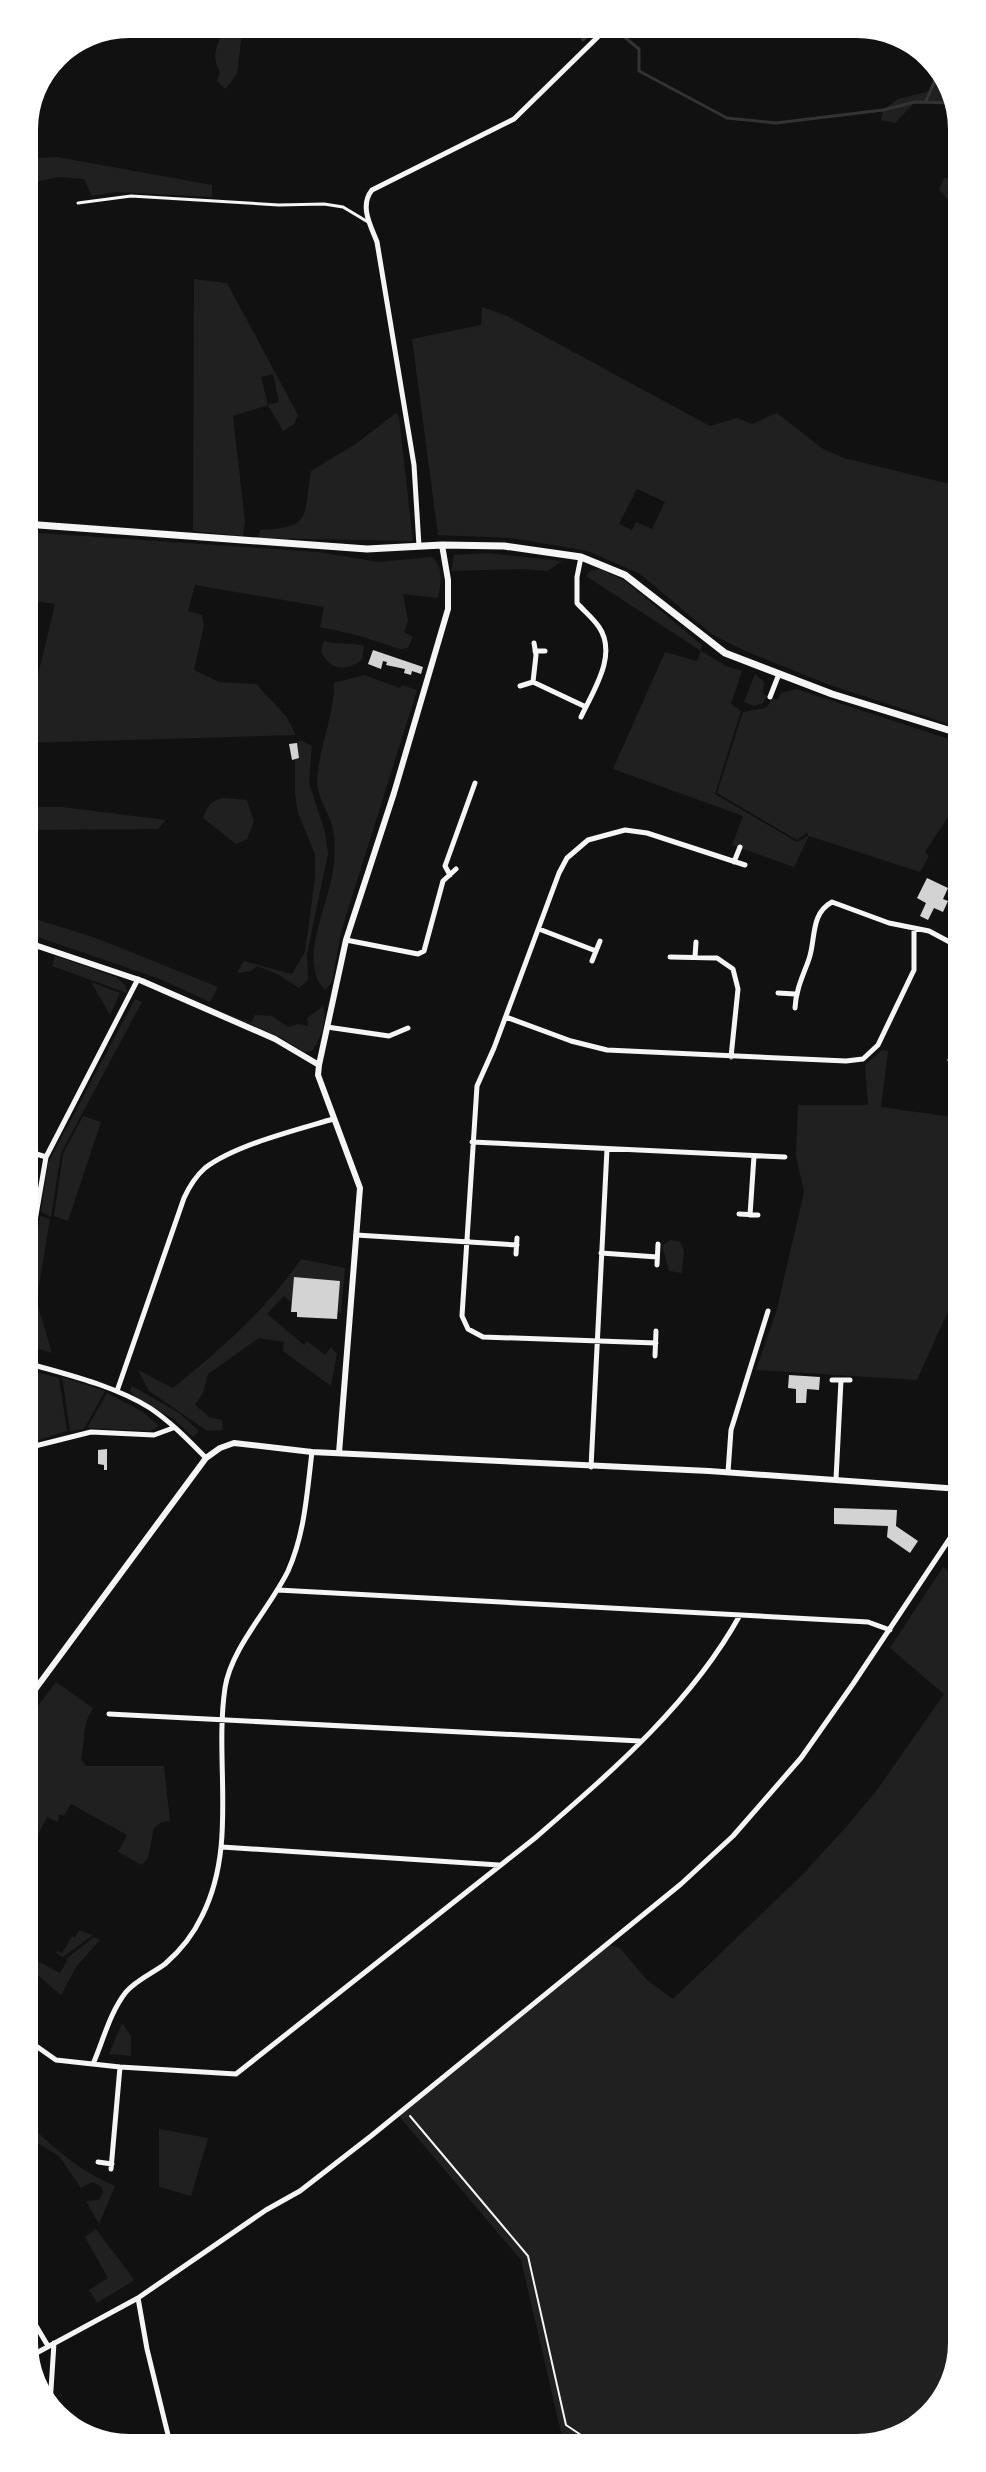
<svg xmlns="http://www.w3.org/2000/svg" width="986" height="2472" viewBox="0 0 986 2472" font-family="Commissioner,sans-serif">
<rect width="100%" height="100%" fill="#111"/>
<!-- green -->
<path fill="#202020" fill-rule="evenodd" d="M242 34 237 74 225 89 217 81 220 72C212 58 215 50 221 36Z
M939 71 957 96V103L915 102 895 123 881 120 883 110 898 99 930 91Z
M57 157 212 185V197L116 192 92 196 84 179 59 177 24 184V159Z
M944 178H957V208L939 190Z
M194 279 227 283 298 415 294 424 283 431 268 405 233 416 245 521 243 536 193 531ZM273 374 279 402 268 405 261 377Z
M482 307 505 315 710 426 737 418 752 424 777 413 823 449 844 458 958 486V727L827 684 745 651 713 635 640 574 588 551 511 538 438 535 412 339 481 325ZM637 489 665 502 652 529 636 522 632 530 619 524Z
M396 413 399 417 413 541 259 538 260 530C313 527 303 518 311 471L357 443Z
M25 532 317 552 379 562 432 557C444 568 441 583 438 598L403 594 408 621 404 632 413 637 408 648 400 649 360 636 320 627 324 607 195 585 188 611 202 615 204 625 194 670 219 682 256 684 286 716 296 735 26 743V701L32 700 55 604 25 600Z
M487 553 562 561 548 571 522 569 451 571 454 555Z
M600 569 625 581 702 645 701 651 726 666 742 671 731 704 741 711 715 794 797 842 808 836 807 833 797 840 717 793 743 712 766 708 773 698 777 700 781 693 796 689 958 742V802L925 852 929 856 920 872 809 836 794 867 732 845 743 816 613 769 665 652 697 661 701 651 586 576 590 571Z
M324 641C338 645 350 642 364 646L362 660C344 672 331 670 321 652Z
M755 674 764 682 763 694 767 696 763 703 754 706 744 702Z
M364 675 400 688 402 685 417 690 341 932 332 982 325 990C297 963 329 903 333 871 335 855 336 837 331 822 326 808 317 796 317 781 319 748 334 716 334 683Z
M300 740 312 746 309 783 325 832 328 854 307 954 308 980 299 988 277 974 257 966 251 971 237 973 244 961 292 974 305 952 315 878V854L298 813 295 793V759L299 758 297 743Z
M224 798 247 800 254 821 247 839 236 844 203 818C207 806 211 800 224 798Z
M26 807H62L166 820 158 829 26 830Z
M26 916 96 938 218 987 210 1002 160 979 26 933Z
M55 956 116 977 126 986 127 993 52 966Z
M91 982 120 993 110 1015Z
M135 999 142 1002 61 1153 51 1217 41 1212 48 1163Z
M323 1006C328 1018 320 1041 312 1051L304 1052 282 1038 221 1011 251 1023 255 1015 272 1016 288 1027 298 1024 308 1026 307 1018Z
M882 1050 888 1051 881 1107 959 1118V1287L917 1380 756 1370 777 1309 804 1192 796 1156 798 1105H868L865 1065Z
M83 1116 101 1122 68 1221 54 1216 63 1154Z
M40 1216 50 1219 38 1292 31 1272Z
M671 1240 680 1242 684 1251 682 1273 669 1271 662 1245Z
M301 1259 345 1268 341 1313 338 1312 340 1281 295 1277 292 1303 284 1296 267 1314 304 1345 307 1341 325 1355 331 1347 337 1354 331 1386 283 1351 284 1342 259 1338 208 1374 203 1393 195 1405 209 1417 222 1420 223 1430 207 1431 200 1426 149 1391 138 1370 173 1388C221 1349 266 1310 301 1259Z
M30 1279 52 1353 27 1345Z
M27 1370 59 1378 67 1431 39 1440 27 1437Z
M62 1377 105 1391 84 1429 70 1431Z
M132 1386 179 1413 199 1431 193 1437 175 1420 135 1397 130 1391Z
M107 1393 143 1412 159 1426 150 1431 87 1428Z
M960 1542V1594L957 1573 950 1568 948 1561Z
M943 1567 954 1575 960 1608 962 2343 941 2407 890 2443 564 2445 521 2260 398 2115 607 1944 620 1948 647 1980 673 1999 803 1874 846 1827 877 1790 944 1694 890 1648Z
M56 1682 93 1708C81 1727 86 1738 81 1759L86 1766H164L170 1821 162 1822 154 1828 148 1858 142 1865 118 1852 127 1835 71 1804 64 1816 59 1814 58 1822 47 1817 28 1854V1719Z
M79 1930 93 1935 63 1957 56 1953 58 1951 62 1953 72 1936 75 1938Z
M94 1937 100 1940 76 1967 61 1995 28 1967V1956L60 1973 67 1961 66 1959Z
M122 2023 131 2036V2056L109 2054Z
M29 2124C56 2150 80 2171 115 2186L99 2224 86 2201 99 2200 103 2192 101 2186 92 2182 81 2188 59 2156 29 2138Z
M159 2129 208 2138 191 2196 159 2187Z
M96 2229 133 2278V2281L97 2303 89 2290 108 2278 85 2237Z"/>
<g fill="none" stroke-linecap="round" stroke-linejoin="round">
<!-- stream -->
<path stroke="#333" stroke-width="3" d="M576 24 583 40 600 24
M617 31 639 49V71L727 118 776 123 883 110 915 102 957 103
M926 101 939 71"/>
</g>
<!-- building -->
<path fill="#d3d3d3" d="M373 650 423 667 421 674 412 671 411 675 404 673 405 669 386 665 387 662 383 661 381 669 368 664Z
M297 743 299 758 292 760 289 744Z
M927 878 948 888 943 899 948 901 943 912 934 908 928 920 920 916 926 903 917 898Z
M294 1277 340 1281 337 1319 297 1317V1312H291Z
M789 1375 820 1377 819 1390 807 1389 806 1403H796V1389L788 1388Z
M107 1449V1470H104V1465L98 1464V1450Z
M834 1508 897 1510 896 1526 918 1541 910 1553 887 1537 888 1526 834 1524Z"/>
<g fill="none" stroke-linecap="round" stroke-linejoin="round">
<!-- path -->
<path stroke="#f5f5f5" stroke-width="2" d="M410 2116 528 2256 566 2425 596 2445"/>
<!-- service -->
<path stroke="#f5f5f5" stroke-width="3" d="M78 203 131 196 279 205 324 204 343 207 368 222"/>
<!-- minor -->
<path stroke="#f5f5f5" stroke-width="5" d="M419 546 414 465 377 242C371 226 359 206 372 190L514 119 611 24
M534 643 536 655 533 682 586 707
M535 651H545
M520 686 533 682
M770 697 779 674
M581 717C593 691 618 655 599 627 593 618 584 611 577 603V577L581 557
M734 862 740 847
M450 875 445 866 475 783
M539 929 596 951
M346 940 418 954 424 951 443 881 456 869
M670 957 717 958 733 969 738 989 731 1057
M695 957 696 942
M592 961 600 941
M778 993 795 994
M795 1008C796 989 803 976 809 959 816 939 810 914 832 902L889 923 929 931 959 947
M506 1017 571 1041 607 1050 846 1061 863 1059 878 1045 914 970V928
M327 1027 389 1036 408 1028
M950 1060 959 1061
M472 1142 785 1157
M27 1151 46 1157
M739 1214 758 1215
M750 1215 754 1156
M356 1235 517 1245
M601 1253 657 1257
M516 1254 517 1238
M657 1265 658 1244
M27 1267 46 1157 138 979
M656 1343 483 1337 468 1329 462 1316 477 1086 494 1048 559 873 567 858 588 840 625 830 647 833 745 865
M655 1356 656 1331
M27 1363C68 1375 113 1385 150 1408 171 1422 188 1440 206 1458
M832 1380H850
M117 1391 184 1198C189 1187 196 1176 205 1168 235 1145 296 1130 333 1119
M27 1445 31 1447 91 1432 154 1435 173 1428
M591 1467 607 1149
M728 1472 731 1430 768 1311
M836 1479 841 1380
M278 1590 868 1622 890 1630
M109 1714 640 1741
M222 1847 499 1865
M29 2041 56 2060 120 2067 236 2074 535 1838C611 1772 691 1704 740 1615
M93 2064C103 2041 110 2012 126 1992 136 1980 153 1973 165 1964 180 1951 194 1933 202 1916 238 1845 214 1763 225 1688 231 1648 270 1608 288 1571 305 1533 307 1492 312 1452
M98 2162 112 2164
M111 2169 120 2067
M29 2314 48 2346
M29 2357 138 2298
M50 2405 54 2343
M171 2447 147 2349 138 2298 266 2210 300 2191 371 2136 681 1884 733 1836 801 1758 853 1684 960 1523"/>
<!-- tertiary -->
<path stroke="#f5f5f5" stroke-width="6" d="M26 942 142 981 275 1039 319 1065 318 1075 360 1188 339 1453
M319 1065 346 940 394 793 448 609V580L442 545
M28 1699 206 1458 220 1448 234 1443 312 1452 709 1471 960 1489"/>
<!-- secondary -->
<path stroke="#f5f5f5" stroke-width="7" d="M25 524 367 549 442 545 504 546 581 557 625 575 725 653 832 694 958 733"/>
</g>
<!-- crop -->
<path d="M0 0H986V2472H0ZM129 38H857A91 91 0 0 1 948 129V2343A91 91 0 0 1 857 2434H129A91 91 0 0 1 38 2343V129A91 91 0 0 1 129 38Z" fill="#fff" fill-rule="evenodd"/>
</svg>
